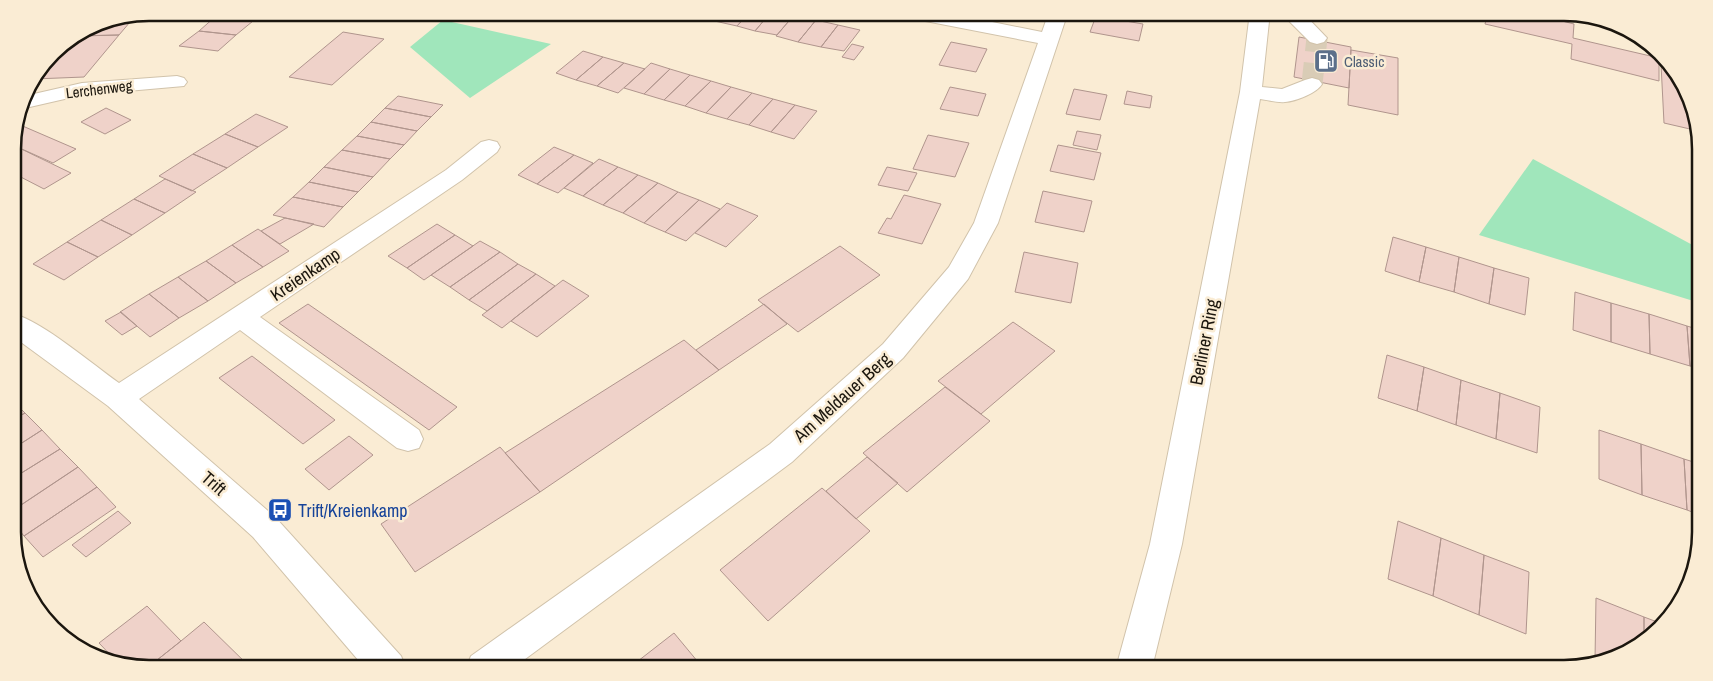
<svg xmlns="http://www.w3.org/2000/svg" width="1713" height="681" viewBox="0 0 1713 681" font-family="'Archivo Narrow',sans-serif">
<rect width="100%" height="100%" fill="#faecd4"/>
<!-- green -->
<path fill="#a0e6bb" d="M443 20 551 44 470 98 410 47Z
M1533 159 1700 249V303L1479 235Z"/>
<!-- building -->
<path fill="#efd2c9" stroke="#b0958d" d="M221 12H263L253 21 216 16Z
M685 12H706L701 18 683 14Z
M706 12H728L719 22 701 18Z
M728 12H750L737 26 719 22Z
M750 12H771L755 31 737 26Z
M771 12 794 15 777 35 755 31Z
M1488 12H1526L1574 24 1573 38 1659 58V81L1571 59 1572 44 1485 24Z
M136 15 119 35 76 36 97 23Z
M794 15 816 20 798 42 776 36Z
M216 16 253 21 236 35 199 31Z
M1096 16 1143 24 1139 41 1090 32Z
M816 20 838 25 821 47 798 42Z
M838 25 860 30 844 51 821 47Z
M199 31 236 35 218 51 179 46Z
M343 32 384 39 332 85 289 77Z
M119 35 84 77 34 79 69 40 76 36Z
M1299 37 1351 47 1349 88 1294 77Z
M951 42 987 49 976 72 939 65Z
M852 44 864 47 854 60 842 57Z
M1351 50 1398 58V115L1348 105Z
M583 51 603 57 576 80 556 73Z
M603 57 624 63 597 86 576 80Z
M624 63 645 69 618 93 597 86Z
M651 63 670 69 644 94 624 88Z
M1661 64 1670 66 1688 107 1690 129 1664 123Z
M670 69 690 75 664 100 644 94Z
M690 75 711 81 685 106 664 100Z
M711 81 731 87 706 113 685 106Z
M731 87 752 93 727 119 706 113Z
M950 87 986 94 978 116 940 109Z
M1074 89 1107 95 1100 120 1066 114Z
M1127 91 1152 96 1150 108 1124 104Z
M752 93 773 99 749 125 727 119Z
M398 96 443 105 431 117 385 108Z
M773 99 795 105 771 132 749 125Z
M795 105 817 111 794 139 771 132Z
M106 108 131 120 105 134 81 122Z
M385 108 431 117 417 131 371 122Z
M256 114 288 127 258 147 225 134Z
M371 122 417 131 404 145 357 136Z
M17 124H18L76 149 53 163 13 145Z
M1077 131 1101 135 1097 150 1073 145Z
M225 134 258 147 227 168 193 154Z
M928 135 969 143 955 177 913 169Z
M357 136 404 145 390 159 342 150Z
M13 145 71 173 44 189 13 173Z
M1058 145 1101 153 1094 180 1050 171Z
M554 147 574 155 537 184 518 175Z
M342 150 390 159 373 177 324 167Z
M193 154 227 168 192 191 159 176Z
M574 155 593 163 558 193 537 184Z
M599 159 618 167 583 196 564 188Z
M324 167 373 177 358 192 309 182Z
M618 167 638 175 603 205 583 196Z
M887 167 917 173 908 191 878 185Z
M638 175 658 183 623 213 603 205Z
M165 179 196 192 165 213 134 199Z
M309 182 358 192 343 207 293 197Z
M658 183 678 192 644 223 623 213Z
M1043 191 1092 201 1084 232 1035 222Z
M678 192 699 200 665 232 644 223Z
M904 195 941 204 922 244 878 233 887 218 891 219Z
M293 197 343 207 324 227 273 215Z
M134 199 165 213 132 235 101 220Z
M699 200 720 209 686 241 665 232Z
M727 203 758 216 726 247 695 233Z
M285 218 314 224 280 244 261 231Z
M101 220 132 235 98 257 67 242Z
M437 224 455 235 407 268 388 256Z
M258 229 289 251 263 267 232 245Z
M455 235 473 246 424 280 407 268Z
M1393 237 1426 247 1419 282 1385 271Z
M480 241 500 252 450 287 431 275Z
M67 242 98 257 64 280 33 264Z
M232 245 263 267 236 283 206 261Z
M840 246 880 275 798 332 758 300Z
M1426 247 1459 257 1454 292 1419 282Z
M500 252 518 264 469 300 450 287Z
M1024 252 1078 263 1071 303 1015 292Z
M1459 257 1494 268 1489 304 1454 292Z
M206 261 236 283 208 301 178 277Z
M518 264 536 274 487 311 469 300Z
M1494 268 1529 278 1525 315 1489 304Z
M536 274 555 286 502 328 482 315Z
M178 277 208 301 179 318 149 294Z
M563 280 589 296 537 337 511 321Z
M1575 292 1611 303V342L1573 330Z
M149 294 179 318 150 337 120 312Z
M1611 303 1649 314 1650 354 1611 342Z
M308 304 457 407 429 430 279 323Z
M764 304 787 324 719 370 696 350Z
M121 312 137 326 122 335 105 321Z
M1649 314 1687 326 1690 366 1650 354Z
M1013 322 1055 351 981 414 938 381Z
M1687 326 1700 330V369L1690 366Z
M684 340 719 370 540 492 505 453Z
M1387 355 1424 367 1417 411 1378 398Z
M252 356 335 420 303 444 219 378Z
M1424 367 1461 380 1456 425 1417 411Z
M1461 380 1500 393 1496 439 1456 425Z
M945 387 990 421 907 492 863 453Z
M1500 393 1540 407 1537 453 1496 439Z
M14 402 25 413 14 419Z
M25 413 42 430 14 448V419Z
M42 430 60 449 15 477 14 448Z
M1599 430 1641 444 1642 495 1599 479Z
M349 436 373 455 329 490 305 469Z
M1641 444 1684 459 1687 510 1642 495Z
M500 447 540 492 415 572 381 524Z
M60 449 78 467 15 509V477Z
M867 457 898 483 856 519 826 491Z
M1684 459 1700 464V515L1687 510Z
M78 467 97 487 24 536 15 525V509Z
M97 487 116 507 43 557 24 536Z
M822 488 870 531 768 621 720 570Z
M118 511 131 523 86 557 72 545Z
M1398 521 1441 538 1433 596 1388 579Z
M1441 538 1484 555 1479 615 1433 596Z
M1484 555 1529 572 1526 634 1479 615Z
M1596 598 1644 617V641L1595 660Z
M147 606 181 641 147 668 118 663 99 643Z
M1644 617 1660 623 1644 641Z
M204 622 251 668H147L181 641Z
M674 633 703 668H629Z"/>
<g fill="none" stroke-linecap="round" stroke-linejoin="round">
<!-- minor-tunnel -->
<path stroke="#d9ccb6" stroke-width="21" stroke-dasharray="21 11" stroke-linecap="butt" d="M1312 84 1317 38"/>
<defs>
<path id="minor" d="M901 12H943L1042 32 1049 12H1068L998 223 968 279 903 358 792 462 513 668H466L471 656 770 444 883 344 949 267 974 223 1038 43 910 18 903 16Z
M1250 12H1270L1262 87 1282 89 1305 80 1312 78 1319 80 1322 84C1317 93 1296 101 1285 102 1278 103 1268 100 1260 99L1182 544 1152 668H1116L1150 544 1240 92Z
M1280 12H1302L1327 38 1324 42 1317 44 1310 42Z
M177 76 184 78 187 82 184 86 82 95 21 109 25 96 82 83Z
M489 140 497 142 500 147 497 152 462 180 260 317 419 430 423 439 419 448 408 451 397 448 240 330 139 399 275 517 401 656 406 668H365L253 537 108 406 14 337V314C43 322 92 364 119 383L446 170 481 142Z"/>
</defs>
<!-- minor casing -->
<use href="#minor" stroke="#d1c3ab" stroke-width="2"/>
<!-- minor -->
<use href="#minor" fill="#fff" fill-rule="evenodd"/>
</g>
<!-- icons -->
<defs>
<symbol id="fuel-square" viewBox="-11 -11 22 22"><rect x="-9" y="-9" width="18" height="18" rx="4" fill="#5c6f8a" stroke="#faecd4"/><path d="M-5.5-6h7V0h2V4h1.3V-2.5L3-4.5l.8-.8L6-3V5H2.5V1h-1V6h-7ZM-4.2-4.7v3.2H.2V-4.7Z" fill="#fff"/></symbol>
<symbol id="bus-square" viewBox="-11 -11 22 22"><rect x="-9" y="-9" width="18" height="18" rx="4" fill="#1a4fb4" stroke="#faecd4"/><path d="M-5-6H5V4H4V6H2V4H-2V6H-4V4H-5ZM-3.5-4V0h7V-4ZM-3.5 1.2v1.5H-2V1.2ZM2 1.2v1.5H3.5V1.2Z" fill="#fff"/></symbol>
</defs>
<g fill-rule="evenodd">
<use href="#fuel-square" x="1312" y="47" width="28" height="28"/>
<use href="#bus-square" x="266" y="496" width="28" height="28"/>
</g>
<g text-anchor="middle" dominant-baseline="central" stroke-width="5" stroke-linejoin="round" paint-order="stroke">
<!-- far-service labels -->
<g font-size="15" fill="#4e5e75" stroke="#faecd4" text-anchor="start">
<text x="1344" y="61">Classic</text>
</g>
<!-- far-street labels -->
<g font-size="15" fill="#1b160e" stroke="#faecd4">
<text transform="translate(99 89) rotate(-7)">Lerchenweg</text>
</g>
<!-- street labels -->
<g font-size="18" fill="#1b160e" stroke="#faecd4">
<text transform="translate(305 274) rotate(-34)">Kreienkamp</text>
<text transform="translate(1204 342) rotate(-79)">Berliner Ring</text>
<text transform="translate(842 397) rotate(-42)">Am Meldauer Berg</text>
<text transform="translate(214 483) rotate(41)">Trift</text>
</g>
<!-- transit labels -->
<g font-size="18" fill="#164399" stroke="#faecd4" text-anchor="start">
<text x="298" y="510">Trift/Kreienkamp</text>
</g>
</g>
<!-- crop -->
<path d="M0 0H1713V681H0ZM149 21H1564A128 128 0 0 1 1692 149V532A128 128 0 0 1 1564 660H149A128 128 0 0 1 21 532V149A128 128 0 0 1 149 21Z" fill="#faecd4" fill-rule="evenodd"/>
<path fill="none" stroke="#1b160e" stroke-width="2.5" d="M149 21H1564A128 128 0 0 1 1692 149V532A128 128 0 0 1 1564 660H149A128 128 0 0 1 21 532V149A128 128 0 0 1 149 21Z"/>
</svg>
